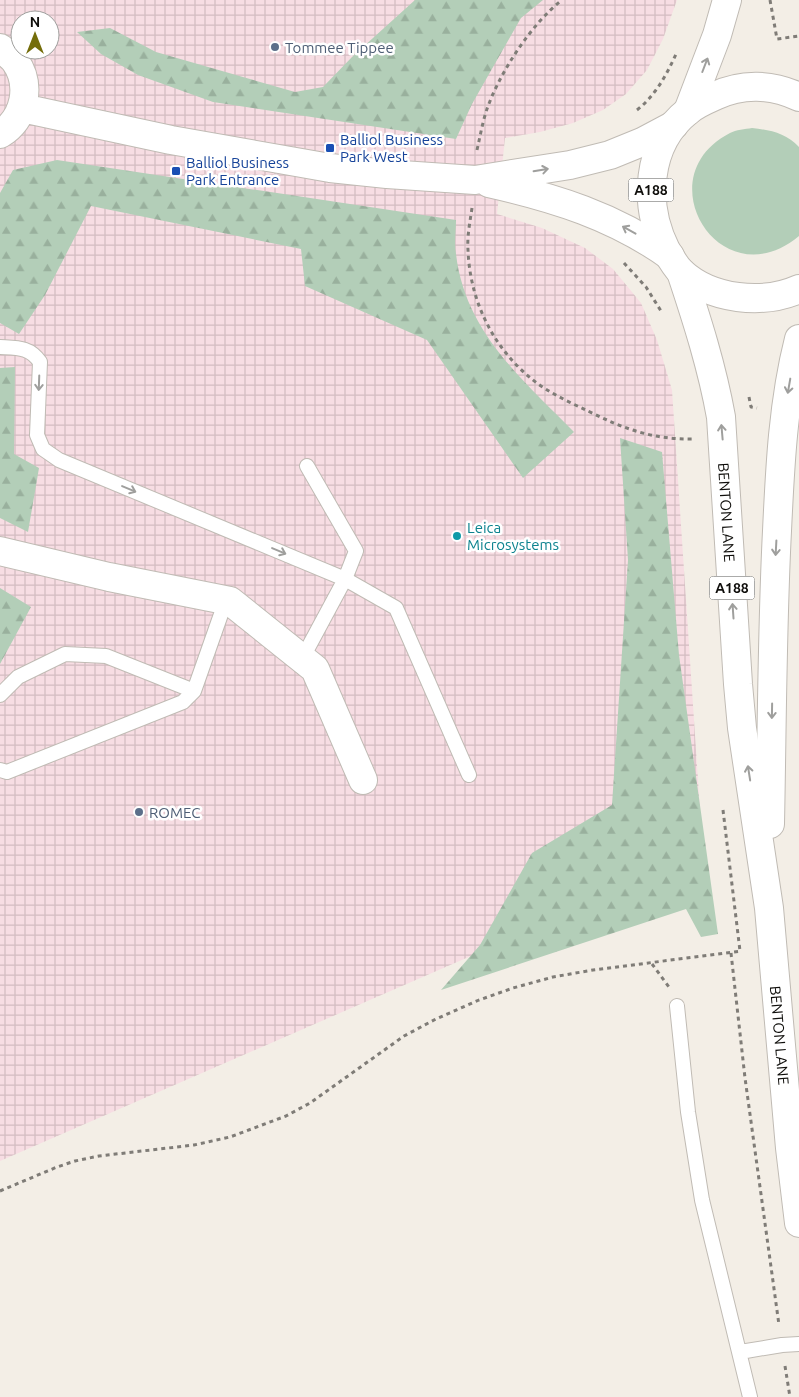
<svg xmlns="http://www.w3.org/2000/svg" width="799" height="1397" viewBox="0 0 799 1397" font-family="Ubuntu,sans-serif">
<defs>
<pattern id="industrial-grid" width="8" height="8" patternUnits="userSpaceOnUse" patternTransform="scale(1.25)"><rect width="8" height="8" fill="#f7dde3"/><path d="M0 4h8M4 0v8" fill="none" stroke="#d3bcc1"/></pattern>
<pattern id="forest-firs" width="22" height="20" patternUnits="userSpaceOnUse" patternTransform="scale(1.25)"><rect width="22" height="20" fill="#b3ceb8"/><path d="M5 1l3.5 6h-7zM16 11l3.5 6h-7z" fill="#99b09d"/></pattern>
</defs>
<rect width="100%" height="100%" fill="#f3eee6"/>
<!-- industrial -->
<path fill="url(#industrial-grid)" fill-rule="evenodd" d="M0 0H677L663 39 647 70 626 94 603 110 573 123 540 132 505 138 497 214 542 228 585 248 613 269 641 303 657 340 672 390 703 855 0 1161ZM20 20H50V50H20Z"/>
<!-- grass -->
<path fill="#b3ceb8" d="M752 128C770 130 786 133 799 147V236C721 301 644 177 730 133 736 130 745 129 752 128Z"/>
<!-- forest -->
<path fill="url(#forest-firs)" d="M415 0H543L521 18 472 104 456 139 213 102 138 75 101 54 77 32 110 28 156 52 295 92 323 87 352 57Z
M57 160 456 220C456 231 454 243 456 254 465 332 523 380 574 432L523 478 427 340 305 286 301 249 91 206 45 295 19 334 0 323V193L13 170Z
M15 367 14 454 39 468 28 532 0 518V368Z
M620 438 662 452 679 655 718 934 701 937 686 909 441 990 480 945 532 853 612 805 628 560Z
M0 588 31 607 0 664Z"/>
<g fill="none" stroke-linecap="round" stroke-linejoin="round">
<defs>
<path id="lane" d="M0 347C18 348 30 347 40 362L37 435 43 449 59 460 345 579 396 608 469 775
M302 659 345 579 356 551 307 466
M0 695 18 677 65 654 106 656 194 691
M0 770 7 772 183 702 194 691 226 600
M677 1006 688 1112 702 1200 750 1397
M740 1352 782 1345 799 1344"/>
<path id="street" d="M0 48C5 52 11 56 15 61 32 85 25 119 0 134
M22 108 171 140 330 168 387 174 475 180 570 165 610 155 642 142 674 125
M489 183C555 198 614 216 670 256
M0 551 109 577 230 601 315 669 363 780"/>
<g id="primary">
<path d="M799 97C772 84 742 83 715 96 706 100 696 104 688 111 646 144 643 205 666 250 670 257 675 266 681 272 711 300 763 305 799 289"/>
<path d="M688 111 717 35 727 0"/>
<path id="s1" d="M681 272C697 320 712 367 721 417L738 684 742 728 769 908 790 1148 799 1223"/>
<path d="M770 824C772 726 772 628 777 531 780 466 783 402 799 339"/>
</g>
</defs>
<!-- lane casing -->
<use href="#lane" stroke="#c0bbb4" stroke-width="16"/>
<!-- street casing -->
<use href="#street" stroke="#c0bbb4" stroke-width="30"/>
<!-- primary casing -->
<use href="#primary" stroke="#c0bbb4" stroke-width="30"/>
<!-- path -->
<path stroke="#7f7c77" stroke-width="3" stroke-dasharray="4 4" stroke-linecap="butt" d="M770 0 777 39 799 36
M637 110C656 95 667 74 677 52
M477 150C480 137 482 125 486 112 498 75 531 24 562 0
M472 208C470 222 467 236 468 250 470 305 497 355 541 386 556 396 573 404 588 411 624 429 654 440 694 439
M624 263 646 287 661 311
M749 397 751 407 757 408
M723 810 740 951
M731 953 745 1078 779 1325
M652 964 669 987
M0 1191 57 1167 75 1161 99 1156 194 1145 230 1137 286 1116 310 1103 404 1036 436 1019 479 1000 513 988 553 977 593 970 742 951
M785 1366 790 1397"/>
<!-- lane -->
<use href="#lane" stroke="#fff" stroke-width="14"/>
<!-- street -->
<use href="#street" stroke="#fff" stroke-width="28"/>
<!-- primary -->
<use href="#primary" stroke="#fff" stroke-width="28"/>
</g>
<!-- one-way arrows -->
<defs><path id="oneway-shaft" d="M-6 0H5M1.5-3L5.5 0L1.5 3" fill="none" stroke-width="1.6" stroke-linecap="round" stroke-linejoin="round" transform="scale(1.25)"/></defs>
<g stroke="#9f9f9d">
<use href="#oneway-shaft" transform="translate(705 65) rotate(-69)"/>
<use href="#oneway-shaft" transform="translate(541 170) rotate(-9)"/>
<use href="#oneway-shaft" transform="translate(629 230) rotate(-151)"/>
<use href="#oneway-shaft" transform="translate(39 383) rotate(92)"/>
<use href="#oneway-shaft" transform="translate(789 386) rotate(100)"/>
<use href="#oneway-shaft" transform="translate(722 432) rotate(-95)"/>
<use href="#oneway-shaft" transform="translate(129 489) rotate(23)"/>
<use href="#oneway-shaft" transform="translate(776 548) rotate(93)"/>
<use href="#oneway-shaft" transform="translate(279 551) rotate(23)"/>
<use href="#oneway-shaft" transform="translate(733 611) rotate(-94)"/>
<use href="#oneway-shaft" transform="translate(772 711) rotate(91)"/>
<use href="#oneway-shaft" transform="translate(749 773) rotate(-99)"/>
</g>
<!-- markers -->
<g fill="#5c6f8a" stroke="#fff" stroke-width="2">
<circle cx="275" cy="47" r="5"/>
<circle cx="139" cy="812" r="5"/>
</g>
<g fill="#1a4fb4" stroke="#fff" stroke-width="2">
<rect x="325" y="143" width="10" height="10" rx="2.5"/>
<rect x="171" y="166" width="10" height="10" rx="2.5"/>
</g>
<circle fill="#0f9aa8" stroke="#fff" stroke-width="2" cx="457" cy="536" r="5"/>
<g text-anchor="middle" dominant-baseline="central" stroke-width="5" stroke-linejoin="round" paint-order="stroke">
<!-- shield labels -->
<g fill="#fff" stroke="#575654" stroke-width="1">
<rect x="628.5" y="178.5" width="45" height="23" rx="4"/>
<rect x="709.5" y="576.5" width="45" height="23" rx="4"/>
</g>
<g font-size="14" font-weight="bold" fill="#0f0e0b">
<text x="651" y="190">A188</text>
<text x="732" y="588">A188</text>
</g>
<!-- service labels -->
<g font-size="15" fill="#4e5e75" stroke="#fff" text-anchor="start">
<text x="285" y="47">Tommee Tippee</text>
<text x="149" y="812">ROMEC</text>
</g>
<!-- transit labels -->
<g font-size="15" fill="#164399" stroke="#fff" text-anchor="start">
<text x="340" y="139">Balliol Business<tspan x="340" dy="17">Park West</tspan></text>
<text x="186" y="162">Balliol Business<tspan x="186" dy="17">Park Entrance</tspan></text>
</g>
<!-- street labels -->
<g font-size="15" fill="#0f0e0b" stroke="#fff">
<text stroke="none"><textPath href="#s1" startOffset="246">BENTON LANE</textPath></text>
<text stroke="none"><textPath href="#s1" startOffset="772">BENTON LANE</textPath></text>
</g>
<!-- culture labels -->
<g font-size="15" fill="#0d838f" stroke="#fff" text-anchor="start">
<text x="467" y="527">Leica<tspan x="467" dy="17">Microsystems</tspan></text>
</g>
</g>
<!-- north arrow -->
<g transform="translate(35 35)"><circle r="24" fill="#ffffff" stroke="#9f9f9d"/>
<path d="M0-4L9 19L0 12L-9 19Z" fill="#746d0a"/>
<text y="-8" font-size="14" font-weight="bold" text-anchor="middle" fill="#0f0e0b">N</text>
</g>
</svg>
